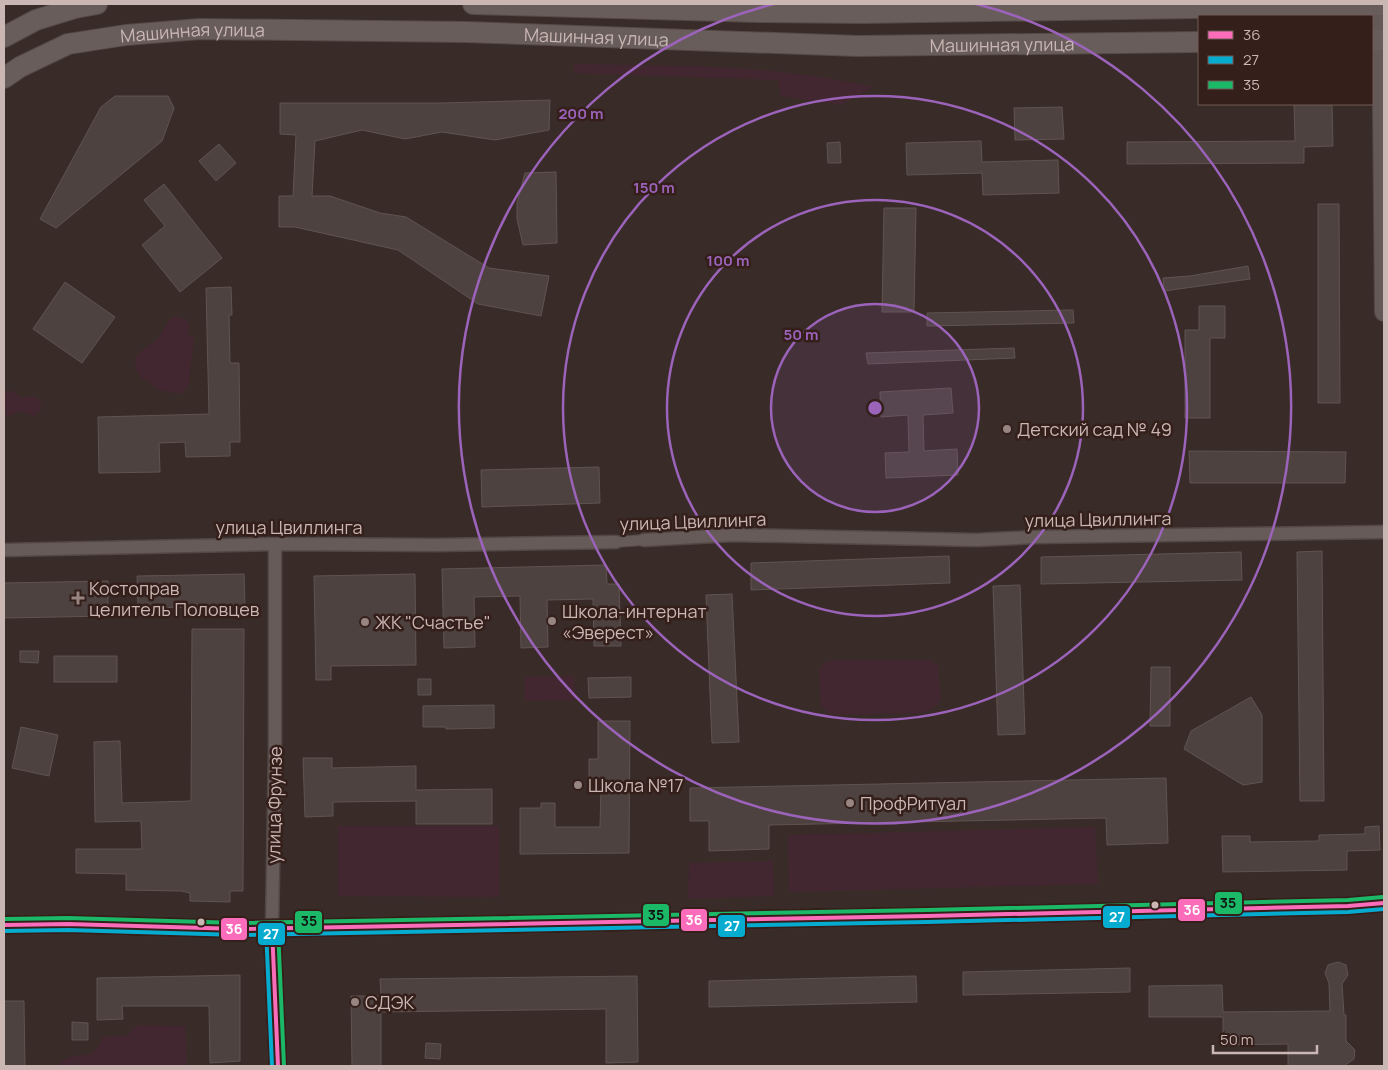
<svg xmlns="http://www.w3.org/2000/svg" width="1388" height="1070" viewBox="0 0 1388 1070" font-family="Manrope,sans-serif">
<rect width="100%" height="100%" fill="#392b28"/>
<!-- green -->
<path fill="#422730" d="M575 64C674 66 775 64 873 87L841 105 781 96 778 80 573 73Z
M176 316 187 320 190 326 188 335 194 336 189 384 185 390 181 393H174L158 390 151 383 140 377 136 369 135 360 138 354 158 339 169 320Z
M6 391H11L22 398 32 396 38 398C43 405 42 412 34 416L22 411C14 412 12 419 4 414V392Z
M832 660H931L938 666 941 700 933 709 923 713 834 715 827 712 821 705 819 671 824 663Z
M574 676 575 700 525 701V677Z
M338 826H499V897L338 896Z
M1095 827 1098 884 789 892 788 835Z
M773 861 774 896 688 899 689 863Z
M137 1025 185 1026 187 1066H57C62 1063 66 1058 71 1057 92 1052 93 1060 103 1037L128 1035Z"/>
<!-- building -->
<path fill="#4e4240" stroke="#605350" d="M115 96H168L174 108 162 141 56 228 40 219 101 107Z
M550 100 549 130 495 140 442 132 405 139 362 130 315 141 312 196H330L380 213 406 217 489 268 549 276 541 316 478 304 398 250 295 227H279V196H293L296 135 280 134V103H442Z
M1294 104H1332L1333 146 1304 147V163L1127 164V142L1295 141Z
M1062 107 1064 139 1015 140 1014 108Z
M981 141 982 162 1058 160 1059 193 983 195 982 173 907 175 906 143Z
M840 142 841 163H828L827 143Z
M219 144 236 163 216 181 199 161Z
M556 172 557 243 523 245 517 219V203L525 173Z
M164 184 222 258 180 292 142 245 165 226 144 200Z
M1318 204H1339L1340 403H1318Z
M884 208H916L914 312H882Z
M1248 266 1250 279 1164 291 1163 278 1190 276Z
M65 282 115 317 82 363 33 329Z
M231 287 232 315H229L230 363H239L240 442H230V456L186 457 185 442 159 443 160 472 99 473 98 417 209 414 206 288Z
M1199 306H1225V338H1210V418H1185V330H1199Z
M1073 310 1074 323 927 326V313Z
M1014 348 1015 358 868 364 866 353Z
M951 388 953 413 923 415 924 451 957 449 958 475 886 478 885 453 909 452 908 415 881 417 880 392Z
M1189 451 1346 452 1345 483H1190Z
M599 467 600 503 482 507 481 470Z
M1322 551 1324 801H1300L1297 552Z
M1241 552 1242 580 1041 584V557Z
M949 556 950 583 751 590V563Z
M606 565 607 584H619L621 646H594L593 599 547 600 548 647 521 648 520 596 474 597 475 647 444 648 442 569Z
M244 574 245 606 138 608 137 576Z
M415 574 416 665 331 666V680H316L314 576Z
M108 581V616L4 618V583Z
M1020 585 1025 734 998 735 993 586Z
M732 594 739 742 712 743 706 595Z
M192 629H244L243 891H230V902L190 901V893L181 891 126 890V874L76 873V849H142L141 821 95 822 94 742 120 741 122 803 191 801Z
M20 651H39L38 663 20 662Z
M54 656H117V682H54Z
M1151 667H1170V726H1150Z
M631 677V697L589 698 588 678Z
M418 679H431V695H418Z
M1251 697 1262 715V782L1243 785 1184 749 1191 731Z
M494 705V728L446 729V727H423V706Z
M598 721H630L629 853 520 854V808H541V803H555V827H600L601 789H589V759H598Z
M21 727 58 735 49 776 12 768Z
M303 758H332V768L416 766V790L492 789V824H416V801L333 802V816L305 817Z
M1166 778 1168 843 1107 845 1106 818 769 825V849L709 851V821H690V788Z
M1379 826 1380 850 1347 851V870L1223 872 1222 836H1250V842L1319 841V835L1365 834V827Z
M1338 962 1346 965 1348 975 1342 984 1344 1015H1346V1041L1355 1050 1354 1059 1344 1066H1288V1044L1223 1045V1017H1149V986L1222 985 1223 1012 1330 1011 1329 983 1325 973 1328 965Z
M1130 968V992L963 995V972Z
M240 975V1061L210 1063 209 1006H122L123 1019 97 1020V978Z
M637 976 638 1062 606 1063V1009L381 1012V1066H352L351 996H381L380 979Z
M916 976 917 1002 709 1007V981Z
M4 1001H24L25 1066H4Z
M72 1022 88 1023V1040H72Z
M426 1043 441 1044 440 1059 425 1058Z"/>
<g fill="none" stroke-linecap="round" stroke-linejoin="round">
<defs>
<path id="pedestrian" d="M616 542 644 540"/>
<path id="minor" d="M644 540 732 535 977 540 1035 537 1384 532
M4 550 275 544 438 545 616 542
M272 928 275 750V544"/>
<path id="secondary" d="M1381 5 1384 312
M4 925 68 924 239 929 927 916 1348 906 1384 903
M272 928 278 1066"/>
<g id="primary">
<path d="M473 4 758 12 862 13 1384 5"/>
<path d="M4 37 36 20 75 8 97 4"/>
<path d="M1372 40H1384"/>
<path id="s1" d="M4 78 20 67 68 44 126 35 200 29 465 32 858 46 1199 42"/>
</g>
</defs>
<!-- pedestrian casing -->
<use href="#pedestrian" stroke="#524745" stroke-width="12"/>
<!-- minor casing -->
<use href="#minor" stroke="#524745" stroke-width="15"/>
<!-- secondary casing -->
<use href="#secondary" stroke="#524745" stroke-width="20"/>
<!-- primary casing -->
<use href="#primary" stroke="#554946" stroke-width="22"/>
<!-- pedestrian -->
<use href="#pedestrian" stroke="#665b59" stroke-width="10"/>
<!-- minor -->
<use href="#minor" stroke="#665b59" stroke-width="12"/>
<!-- secondary -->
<use href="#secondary" stroke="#645957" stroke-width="18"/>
<!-- primary -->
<use href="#primary" stroke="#685d5b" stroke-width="20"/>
<defs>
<path id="bus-1" d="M4 925 68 924 239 929 927 916 1348 906 1384 903
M272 928 278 1066"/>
<path id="bus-2" d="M266 928 272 1066
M4 931 68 930 239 935 927 922 1348 912 1384 909"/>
<path id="bus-3" d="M4 919 68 918 239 923 927 910 1348 900 1383 897
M278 928 284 1066"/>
</defs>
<!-- bus-1 casing -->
<use href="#bus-1" stroke="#341f1b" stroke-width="8"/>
<!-- bus-2 casing -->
<use href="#bus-2" stroke="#341f1b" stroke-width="8"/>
<!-- bus-3 casing -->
<use href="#bus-3" stroke="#341f1b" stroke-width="8"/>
<!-- bus-1 -->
<use href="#bus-1" stroke="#fb6dba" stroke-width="4"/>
<!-- bus-2 -->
<use href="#bus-2" stroke="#06acd0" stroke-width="4"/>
<!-- bus-3 -->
<use href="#bus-3" stroke="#1ab867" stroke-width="4"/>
</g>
<!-- distance rings -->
<circle cx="875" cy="408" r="104" fill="#9b63ba" fill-opacity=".12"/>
<g fill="none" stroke="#9b63ba" stroke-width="2.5">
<circle cx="875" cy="408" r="104"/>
<circle cx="875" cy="408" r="208"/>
<circle cx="875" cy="408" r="312"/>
<path d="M976 4A416 416 0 1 1 774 4"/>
</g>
<!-- markers -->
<g fill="#978582" stroke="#341f1b" stroke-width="2">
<circle cx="1007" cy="429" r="5"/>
<path d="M75.5 590.5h5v5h5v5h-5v5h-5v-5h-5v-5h5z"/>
<circle cx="552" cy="621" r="5"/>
<circle cx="365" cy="622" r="5"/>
<circle cx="578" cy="785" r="5"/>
<circle cx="850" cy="803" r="5"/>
<circle cx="355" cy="1002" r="5"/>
</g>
<g fill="#cab6b2" stroke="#341f1b" stroke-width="2">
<circle cx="1155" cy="905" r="4.5"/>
<circle cx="201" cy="922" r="4.5"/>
</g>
<g text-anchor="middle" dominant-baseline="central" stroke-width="5" stroke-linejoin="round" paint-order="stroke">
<!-- street labels -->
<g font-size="18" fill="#cab6b2" stroke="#341f1b">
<text stroke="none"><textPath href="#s1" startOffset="198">Машинная улица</textPath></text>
<text stroke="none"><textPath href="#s1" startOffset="602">Машинная улица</textPath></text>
<text stroke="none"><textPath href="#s1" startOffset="1008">Машинная улица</textPath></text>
<text transform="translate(1098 519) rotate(-1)">улица Цвиллинга</text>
<text transform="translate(693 521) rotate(-2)">улица Цвиллинга</text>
<text x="289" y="527">улица Цвиллинга</text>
<text transform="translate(274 805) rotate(-89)">улица Фрунзе</text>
</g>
<!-- poi labels -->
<g font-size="18" fill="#cab6b2" stroke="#341f1b" text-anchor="start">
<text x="1017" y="429">Детский сад № 49</text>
<text x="89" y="588">Костоправ<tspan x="89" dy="21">целитель Половцев</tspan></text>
<text x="562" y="611">Школа-интернат<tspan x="562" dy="21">«Эверест»</tspan></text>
<text x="375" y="622">ЖК "Счастье"</text>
<text x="588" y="785">Школа №17</text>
<text x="860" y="803">ПрофРитуал</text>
<text x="365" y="1002">СДЭК</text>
</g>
</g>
<circle cx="875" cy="408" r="8" fill="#9b63ba" stroke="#341f1b" stroke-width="2.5"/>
<g font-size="15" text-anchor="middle" font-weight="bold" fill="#9b63ba" stroke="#341f1b" stroke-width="5" stroke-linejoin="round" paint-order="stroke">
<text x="581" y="119">200 m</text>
<text x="654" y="193">150 m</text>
<text x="728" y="266">100 m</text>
<text x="801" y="340">50 m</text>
</g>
<g stroke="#341f1b" stroke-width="2">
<rect x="1214" y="891" width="29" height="24" rx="5" fill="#1ab867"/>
<rect x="1177" y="898" width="29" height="24" rx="5" fill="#fb6dba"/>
<rect x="642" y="903" width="28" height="24" rx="5" fill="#1ab867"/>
<rect x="1102" y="905" width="29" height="24" rx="5" fill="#06acd0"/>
<rect x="680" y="908" width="28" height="24" rx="5" fill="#fb6dba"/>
<rect x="294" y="910" width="29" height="24" rx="5" fill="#1ab867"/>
<rect x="717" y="914" width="29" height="24" rx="5" fill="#06acd0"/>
<rect x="220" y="917" width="28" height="24" rx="5" fill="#fb6dba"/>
<rect x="257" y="922" width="29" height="24" rx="5" fill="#06acd0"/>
</g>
<g font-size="14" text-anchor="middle" font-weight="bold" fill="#fff">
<text x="1192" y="915">36</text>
<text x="1117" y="922">27</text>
<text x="694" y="925">36</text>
<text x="732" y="931">27</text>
<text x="234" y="934">36</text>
<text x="271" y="939">27</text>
</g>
<g font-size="14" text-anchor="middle" font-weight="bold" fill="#111">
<text x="1228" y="908">35</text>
<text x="656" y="920">35</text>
<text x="309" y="926">35</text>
</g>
<!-- border -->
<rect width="1388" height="1070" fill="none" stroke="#cab6b2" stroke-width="10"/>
<!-- legend -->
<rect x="1198" y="15" width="175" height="90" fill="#341f1b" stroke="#705b57"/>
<rect x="1208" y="31" width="25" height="8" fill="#fb6dba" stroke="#705b57"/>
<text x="1243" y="40" font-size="15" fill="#cab6b2">36</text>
<rect x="1208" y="56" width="25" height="8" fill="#06acd0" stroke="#705b57"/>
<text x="1243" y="65" font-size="15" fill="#cab6b2">27</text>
<rect x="1208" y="81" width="25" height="8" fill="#1ab867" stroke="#705b57"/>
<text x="1243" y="90" font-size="15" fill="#cab6b2">35</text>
<!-- scale -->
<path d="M1213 1045v8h104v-8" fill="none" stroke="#cab6b2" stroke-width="2.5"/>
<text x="1220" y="1045" font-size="15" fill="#cab6b2" stroke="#341f1b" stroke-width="4" paint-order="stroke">50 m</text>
</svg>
